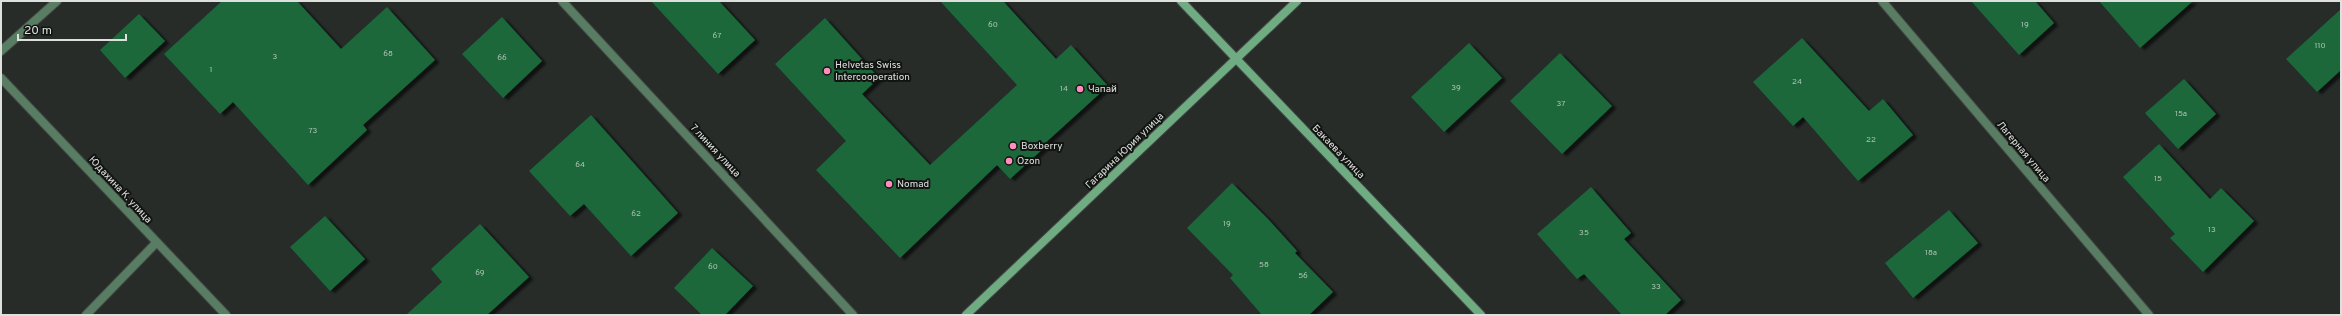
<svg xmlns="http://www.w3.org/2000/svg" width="2342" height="316" viewBox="0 0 2342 316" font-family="Overpass,sans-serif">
<defs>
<filter id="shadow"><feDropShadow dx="4.5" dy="2.5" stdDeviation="1" flood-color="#0009"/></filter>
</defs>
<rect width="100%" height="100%" fill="#272c29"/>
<!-- building -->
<path fill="#1a683b" filter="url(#shadow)" d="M222 1H297L341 49 387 7 435 60 363 125 367 130 308 185 233 102 220 114 164 54Z
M651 1H719L755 40 718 74Z
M940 1H1003L1056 59 1071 45 1108 86 1043 145 1045 147 1010 179 997 165 900 258 816 170 846 141 775 64 825 18 879 78 862 94 930 165 1017 85Z
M1971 1H2035L2054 23 2019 55Z
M2099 1H2193L2140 48Z
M2341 9V70L2317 92 2286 59Z
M139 14 165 41 125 78 100 50Z
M502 17 542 61 503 98 462 54Z
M1802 38 1869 111 1883 99 1913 135 1858 181 1803 117 1793 126 1753 82Z
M1469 43 1502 78 1444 132 1411 97Z
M1560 53 1612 106 1562 154 1510 101Z
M2184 79 2216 114 2178 149 2145 113Z
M591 115 678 213 631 256 584 204 570 216 529 171Z
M2159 144 2210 199 2221 188 2254 221 2203 272 2170 238 2175 234 2123 177Z
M1232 183 1268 219 1297 251 1295 253 1333 292 1309 315H1262L1230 278 1233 275 1187 228Z
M1591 187 1631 233 1624 239 1681 300 1665 315H1622L1584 274 1577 279 1537 234Z
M1949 210 1978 243 1913 298 1885 263Z
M325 216 365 259 330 291 290 247Z
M480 224 529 277 487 315H406L442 282 431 269Z
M712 248 753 286 725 315H702L674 288Z"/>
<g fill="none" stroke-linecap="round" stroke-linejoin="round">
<defs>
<path id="minor" d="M562 1 853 315
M1882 1 2149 315
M1 51 57 1
M1 78 226 315
M86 315 156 243"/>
<path id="secondary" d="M1181 1 1481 315
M966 315 1297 1"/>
</defs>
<!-- minor casing -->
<use href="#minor" stroke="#444946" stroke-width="10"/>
<!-- secondary casing -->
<use href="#secondary" stroke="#444946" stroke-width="10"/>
<!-- minor -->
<use href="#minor" stroke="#587d63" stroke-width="8"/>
<!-- secondary -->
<use href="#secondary" stroke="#6fac82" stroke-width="8"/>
</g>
<!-- markers -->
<g fill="#fe8ebd" stroke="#121412" stroke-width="1.5">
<circle cx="827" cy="71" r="4"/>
<circle cx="1080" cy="89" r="4"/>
<circle cx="1013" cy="146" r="4"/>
<circle cx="1009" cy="161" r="4"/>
<circle cx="889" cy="184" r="4"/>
</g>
<g text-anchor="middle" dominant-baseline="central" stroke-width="4" stroke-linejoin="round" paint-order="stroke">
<!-- number labels -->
<g font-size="8" fill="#acc2b4">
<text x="993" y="25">60</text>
<text x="2025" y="25">19</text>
<text x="717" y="36">67</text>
<text x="2320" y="46">110</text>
<text x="388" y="54">68</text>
<text x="275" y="57">3</text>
<text x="502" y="58">66</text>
<text x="211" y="70">1</text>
<text x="1797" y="82">24</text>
<text x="1456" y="88">39</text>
<text x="1064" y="89">14</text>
<text x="1561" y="104">37</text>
<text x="2181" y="114">15a</text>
<text x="313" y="131">73</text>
<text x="1871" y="140">22</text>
<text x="580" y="165">64</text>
<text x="2158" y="179">15</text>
<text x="636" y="214">62</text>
<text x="1227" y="224">19</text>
<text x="2212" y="230">13</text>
<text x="1584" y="233">35</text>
<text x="1931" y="253">18a</text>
<text x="1264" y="265">58</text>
<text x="713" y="267">60</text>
<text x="480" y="273">69</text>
<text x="1303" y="276">56</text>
<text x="1656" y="287">33</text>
</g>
<!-- poi labels -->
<g font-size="10" fill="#dde0dd" stroke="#121412" text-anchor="start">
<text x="835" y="65">Helvetas Swiss<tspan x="835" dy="12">Intercooperation</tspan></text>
<text x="1088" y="89">Чапай</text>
<text x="1021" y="146">Boxberry</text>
<text x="1017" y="161">Ozon</text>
<text x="897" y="184">Nomad</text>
</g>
<!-- street labels -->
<g font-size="10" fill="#dde0dd" stroke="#121412">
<text transform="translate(715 151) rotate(47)">7 линия улица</text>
<text transform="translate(1125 151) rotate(-44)">Гагарина Юрия улица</text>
<text transform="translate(1338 152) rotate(46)">Бакаева улица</text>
<text transform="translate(2023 152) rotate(50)">Лагерная улица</text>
<text transform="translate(120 190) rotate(47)">Юдахина К. улица</text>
</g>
</g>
<!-- border -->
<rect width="2342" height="316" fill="none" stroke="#dde0dd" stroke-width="4"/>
<!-- scale -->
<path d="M18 34v6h108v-6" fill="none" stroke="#dde0dd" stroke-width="2"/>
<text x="24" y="34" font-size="12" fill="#dde0dd" stroke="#121412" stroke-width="3" paint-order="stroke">20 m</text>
</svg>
